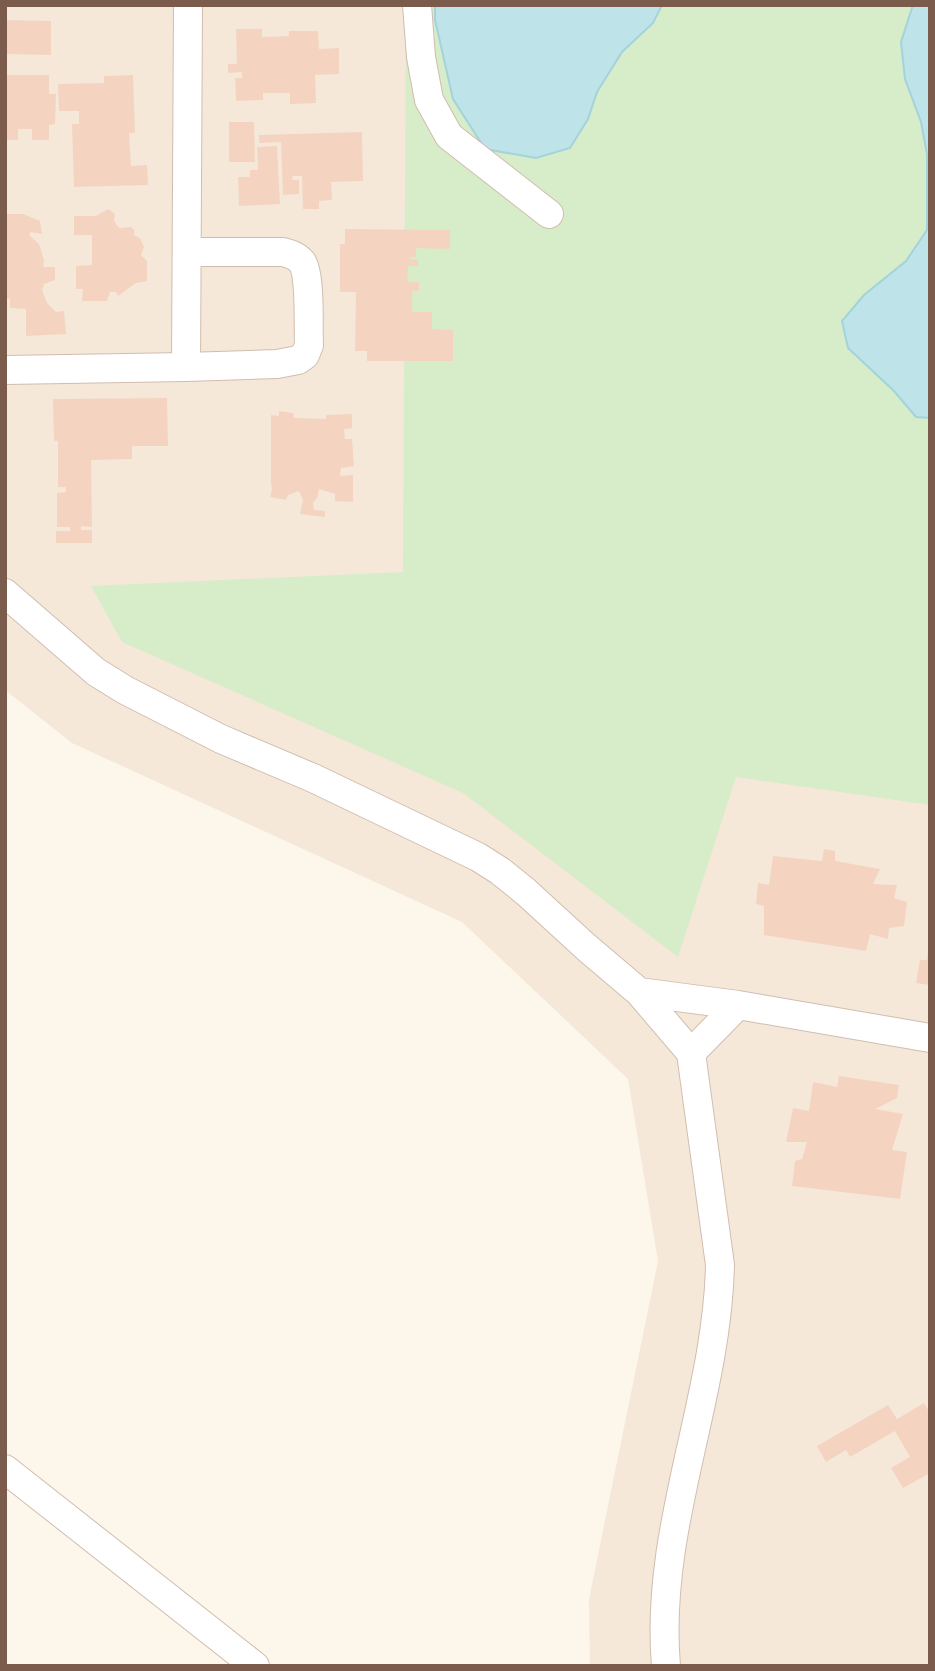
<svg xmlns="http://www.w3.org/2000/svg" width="935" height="1671" viewBox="0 0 935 1671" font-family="Commissioner,sans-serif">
<rect width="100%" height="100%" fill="#fdf6eb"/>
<!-- residential -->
<path fill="#f5e8d9" d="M5 5H930V1666H590L589 1599 658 1261 628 1079 462 922 72 743 5 690Z"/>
<!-- green -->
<path fill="#d7ecc8" d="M406 5H930V805L736 777 678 957 463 793 122 642 91 586 403 572Z"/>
<!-- water -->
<path fill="#bee3e8" stroke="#a3d3db" stroke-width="2" d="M435 5H662L653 23 622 52 597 92 588 119 570 148 536 158 485 149 453 99 435 20Z
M913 5H930V418L916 417 894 391 848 348 842 321 864 295 906 261 927 230V154L921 122 905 79 901 42Z"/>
<!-- building -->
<path fill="#f4d4c1" d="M5 20 51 21V55L5 54Z
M236 29H262V37L289 36V31H318L319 49 339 48V74L315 75 316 103 290 104V93H263V100L236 101 235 78H242V72L228 73V64H237Z
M5 75H49V94H56L55 124 49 125V140H32V129H18V140H5Z
M133 75 135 133H129L131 166 147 165 148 185 74 187 72 124H79V111H59L58 84 104 83V76Z
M229 122H254L255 162H229Z
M362 132 363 181 331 182 332 200 319 201V209H303L302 176H293L292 180H299V194L283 195 281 142 259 143V135Z
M277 146 280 204 239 206 238 177H250V170H258L257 147Z
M108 209 115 214 114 221 119 228 131 227 134 230V235L140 238 144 247 141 255 147 261V281L136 283 118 296 116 292H110L107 301H82L83 289H76V266L92 265V235H74V216H96Z
M5 214H23L40 221 42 234 31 232 29 235 39 244 44 260 43 267H55V280L44 284 42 290 47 303 56 312 64 311 66 334 26 336V309L10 308V299L5 298Z
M345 229 450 230V249L416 248V257H411L410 259 418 260V266H408L407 282H419V291H412V312H432V329L453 330V361H367V351H355L356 292H340V244H345Z
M167 398 168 446H132V459L91 460 92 527 81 526V530H92V543H56V531H70V527H57V493L66 492V487H58V441H54L53 399Z
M279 411 293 413 294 418 326 419V415L352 414V428L344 429 345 439H352L354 466 341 468 340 476 353 475V502L335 501V494L319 489 317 498 313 503 314 510 325 511V517L300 514 303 500 299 491 288 495 286 500 270 497 272 489 271 483V415L279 416Z
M824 849 835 851V861L880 869 873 884 897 885 894 898 907 902 904 926 889 928 888 939 870 934 866 951 764 935V906L756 904 758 883 769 885 773 856 822 861Z
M928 950H930V985L916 983 920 960H927Z
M839 1076 899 1085 897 1098 875 1109 903 1114 892 1150 907 1152 900 1199 792 1186 795 1161 802 1159 807 1142H786L793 1108 809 1111 813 1082 837 1087Z
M924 1403 930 1413V1473L903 1488 891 1468 910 1457 895 1431 850 1457 846 1450 826 1462 817 1446 888 1405 897 1419Z"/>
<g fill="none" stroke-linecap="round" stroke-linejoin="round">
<defs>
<path id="street" d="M417 5 421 57 429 100 449 136 549 214
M186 367 188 5
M5 370 186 367 277 364 298 360 305 355 309 345C308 327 311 276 302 262 297 256 291 254 283 252H188
M5 593 96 672 125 690 221 739 313 778 478 857 500 871 526 892 586 947 639 992 691 1053 720 1265C717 1401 654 1528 666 1666
M639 992 738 1005 930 1038
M691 1053 738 1005
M5 1469 255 1666"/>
</defs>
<!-- street casing -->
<use href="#street" stroke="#d1bdaf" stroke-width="30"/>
<!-- street -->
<use href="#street" stroke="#fff" stroke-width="28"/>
</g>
<!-- border -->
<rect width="935" height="1671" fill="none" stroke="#7a5b4c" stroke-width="14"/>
</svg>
